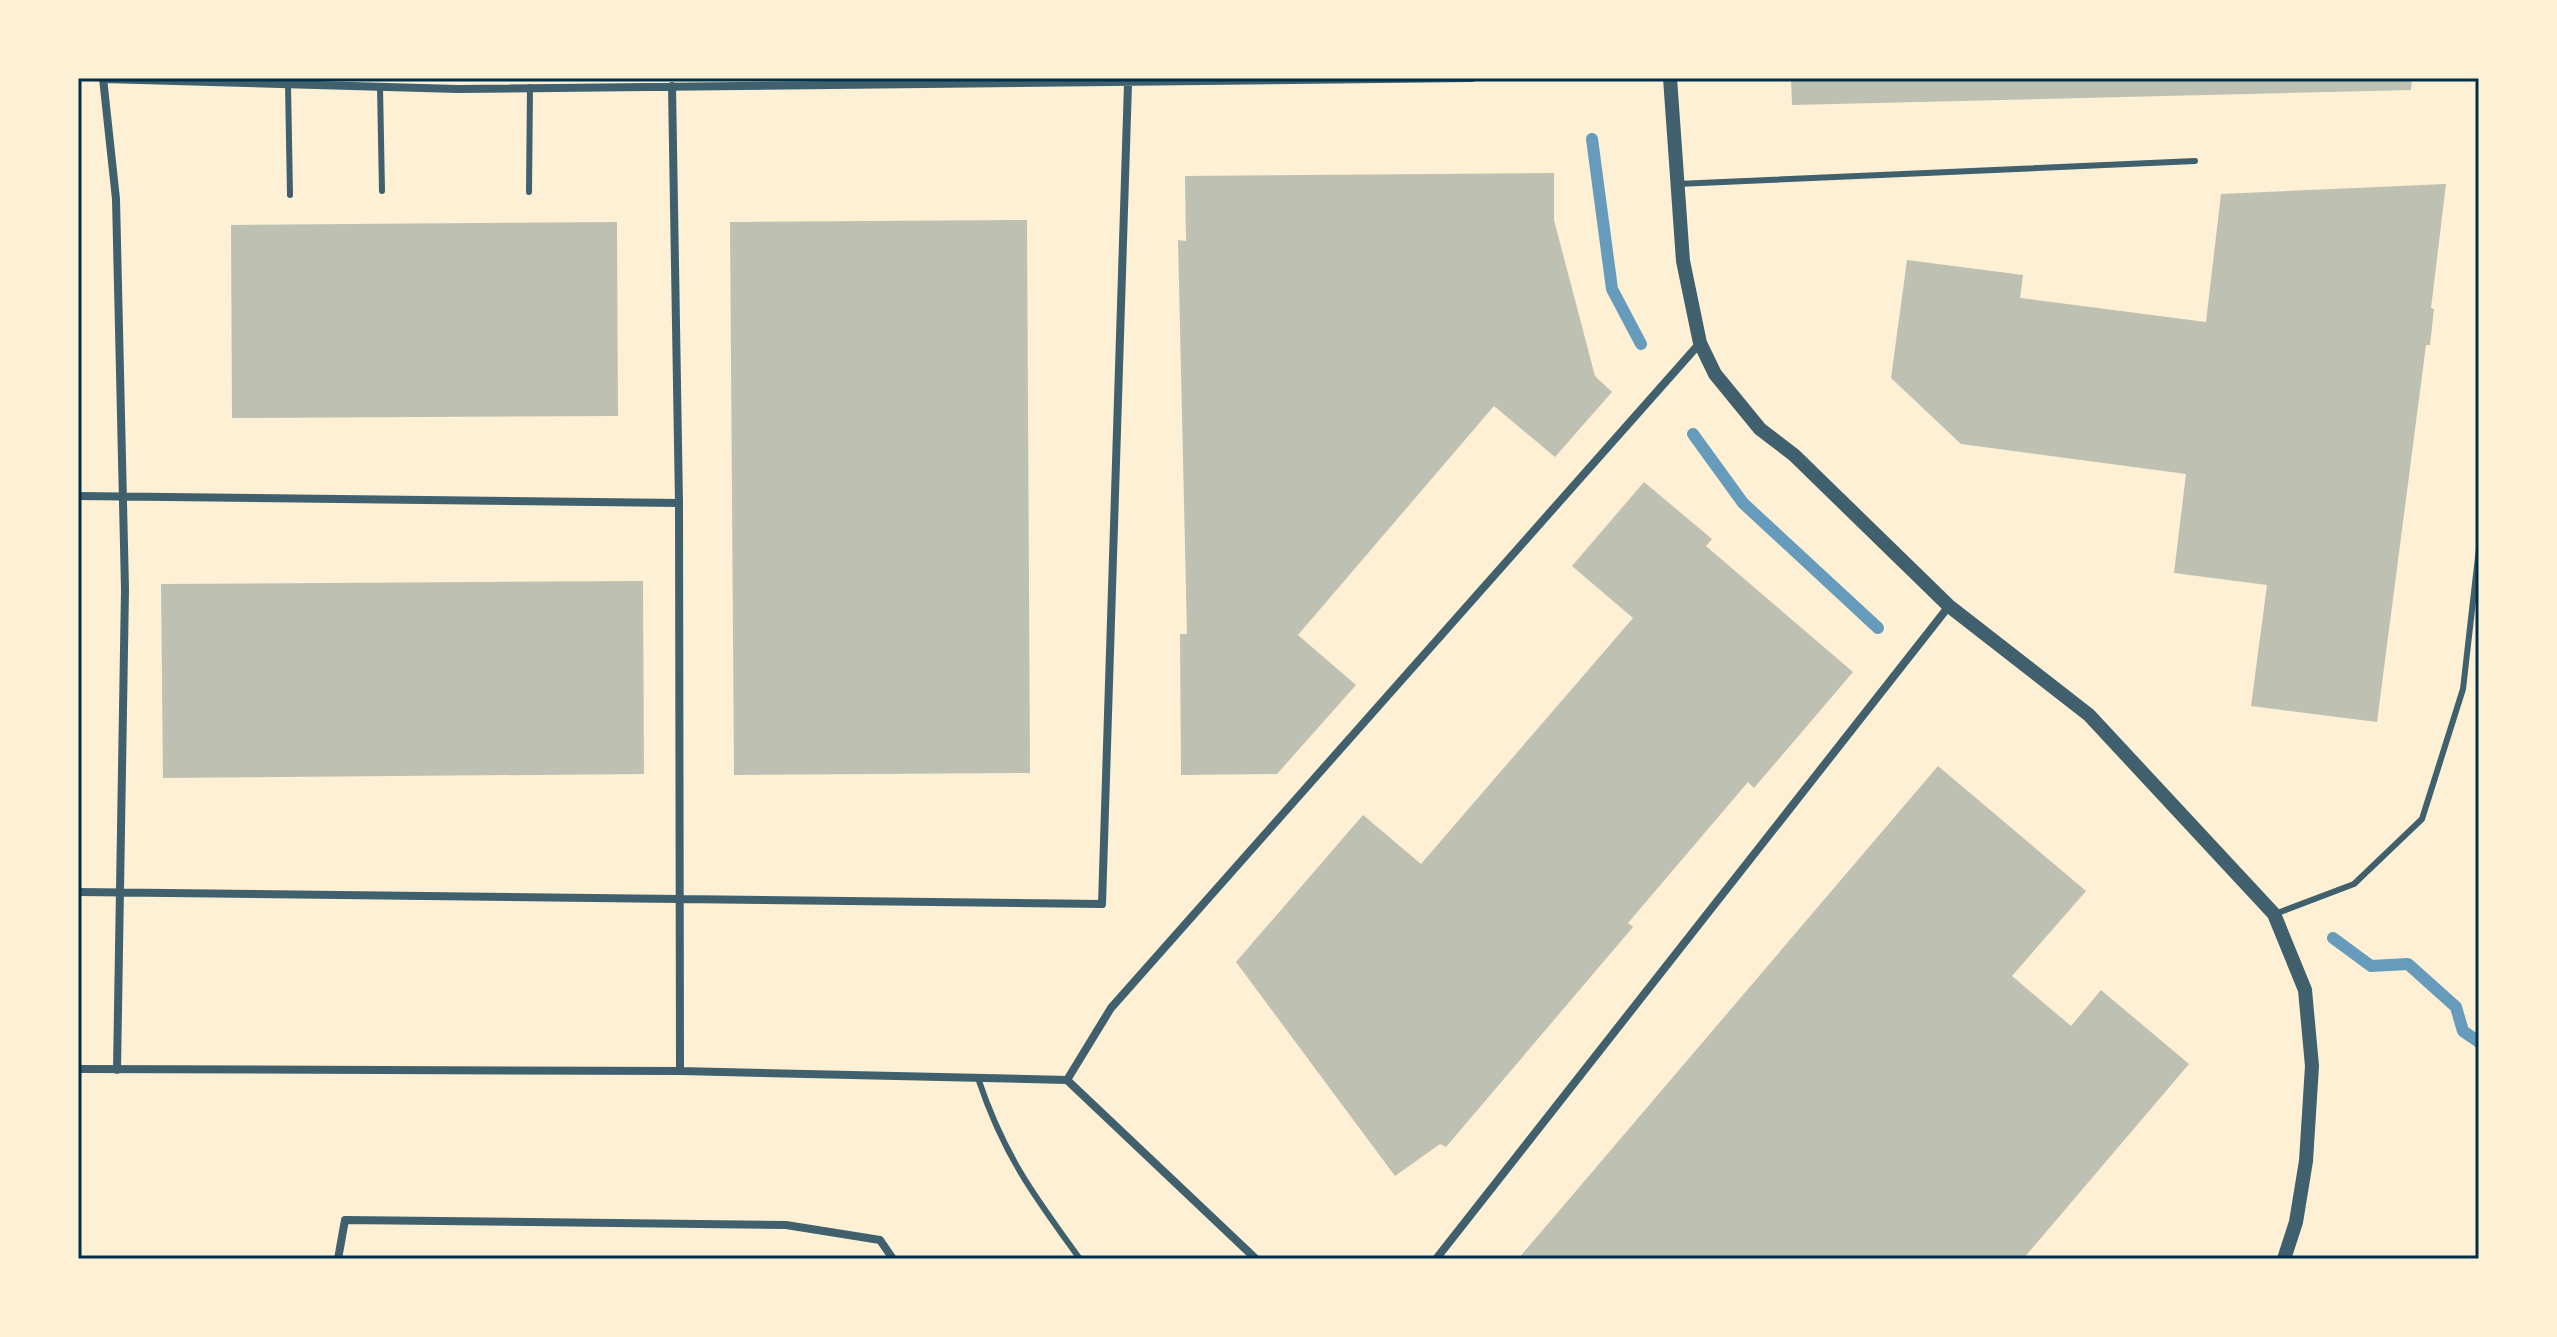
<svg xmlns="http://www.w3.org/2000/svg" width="2557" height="1337" viewBox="0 0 2557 1337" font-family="Arial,sans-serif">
<rect width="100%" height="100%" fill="#fdf0d5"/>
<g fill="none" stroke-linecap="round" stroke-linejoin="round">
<!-- stream -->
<path stroke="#669bbc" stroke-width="12" d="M1592 139 1612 289 1641 344
M1693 434 1743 503 1878 628
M2333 938 2371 966 2408 964 2456 1007 2463 1031 2479 1042"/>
</g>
<!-- building -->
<path fill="#bec0b2" d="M1791 78H2412L2411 90 1792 105Z
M1554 173V220L1595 376 1612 392 1555 457 1494 406 1298 635 1356 685 1277 774 1181 775 1180 634H1187L1178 240 1186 241 1185 176Z
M2446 184 2431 308 2434 309 2430 345H2426L2377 722 2251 706 2267 585 2174 573 2186 474 1961 444 1891 378 1907 260 2023 275 2020 298 2206 322 2221 194Z
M1027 220 1030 773 734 775 730 222Z
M617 222 618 416 232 418 231 225Z
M1644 482 1712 539 1706 546 1853 672 1754 788 1748 782 1628 923 1633 927 1446 1147 1440 1144 1395 1176 1236 962 1363 815 1421 864 1633 618 1572 566Z
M643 581 644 774 163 778 161 584Z
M1938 766 2086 891 2012 976 2071 1026 2101 990 2189 1064 2023 1259H1518Z"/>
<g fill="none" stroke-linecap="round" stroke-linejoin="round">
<!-- service -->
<path stroke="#3f606c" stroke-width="6" d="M288 84 290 195
M380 87 382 191
M1677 184 2195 161
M529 192 530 87
M2275 914 2354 884 2422 819 2463 689 2479 548
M978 1078C1003 1154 1034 1196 1080 1259"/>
<!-- minor -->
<path stroke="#3f606c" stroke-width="8" d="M103 78 116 199 125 589 117 1070
M104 79 458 89 1472 78
M672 86 679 503 680 1071
M78 496 679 503
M78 892 1102 904 1128 84
M78 1069 680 1071 1067 1080 1256 1259
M1067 1080 1111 1008 1700 343
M338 1259 345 1220 786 1225 880 1240 893 1259
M1436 1259 1949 606"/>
<!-- tertiary -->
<path stroke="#3f606c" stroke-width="14" d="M1670 78 1683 261 1700 343 1715 374 1760 429 1794 455 1949 606 2089 715 2274 914 2305 990 2312 1066 2306 1161 2296 1222 2284 1259"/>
</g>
<!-- border -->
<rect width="2557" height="1337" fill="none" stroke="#fdf0d5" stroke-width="160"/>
<rect x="80" y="80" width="2397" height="1177" fill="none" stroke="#003049" stroke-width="3"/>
</svg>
